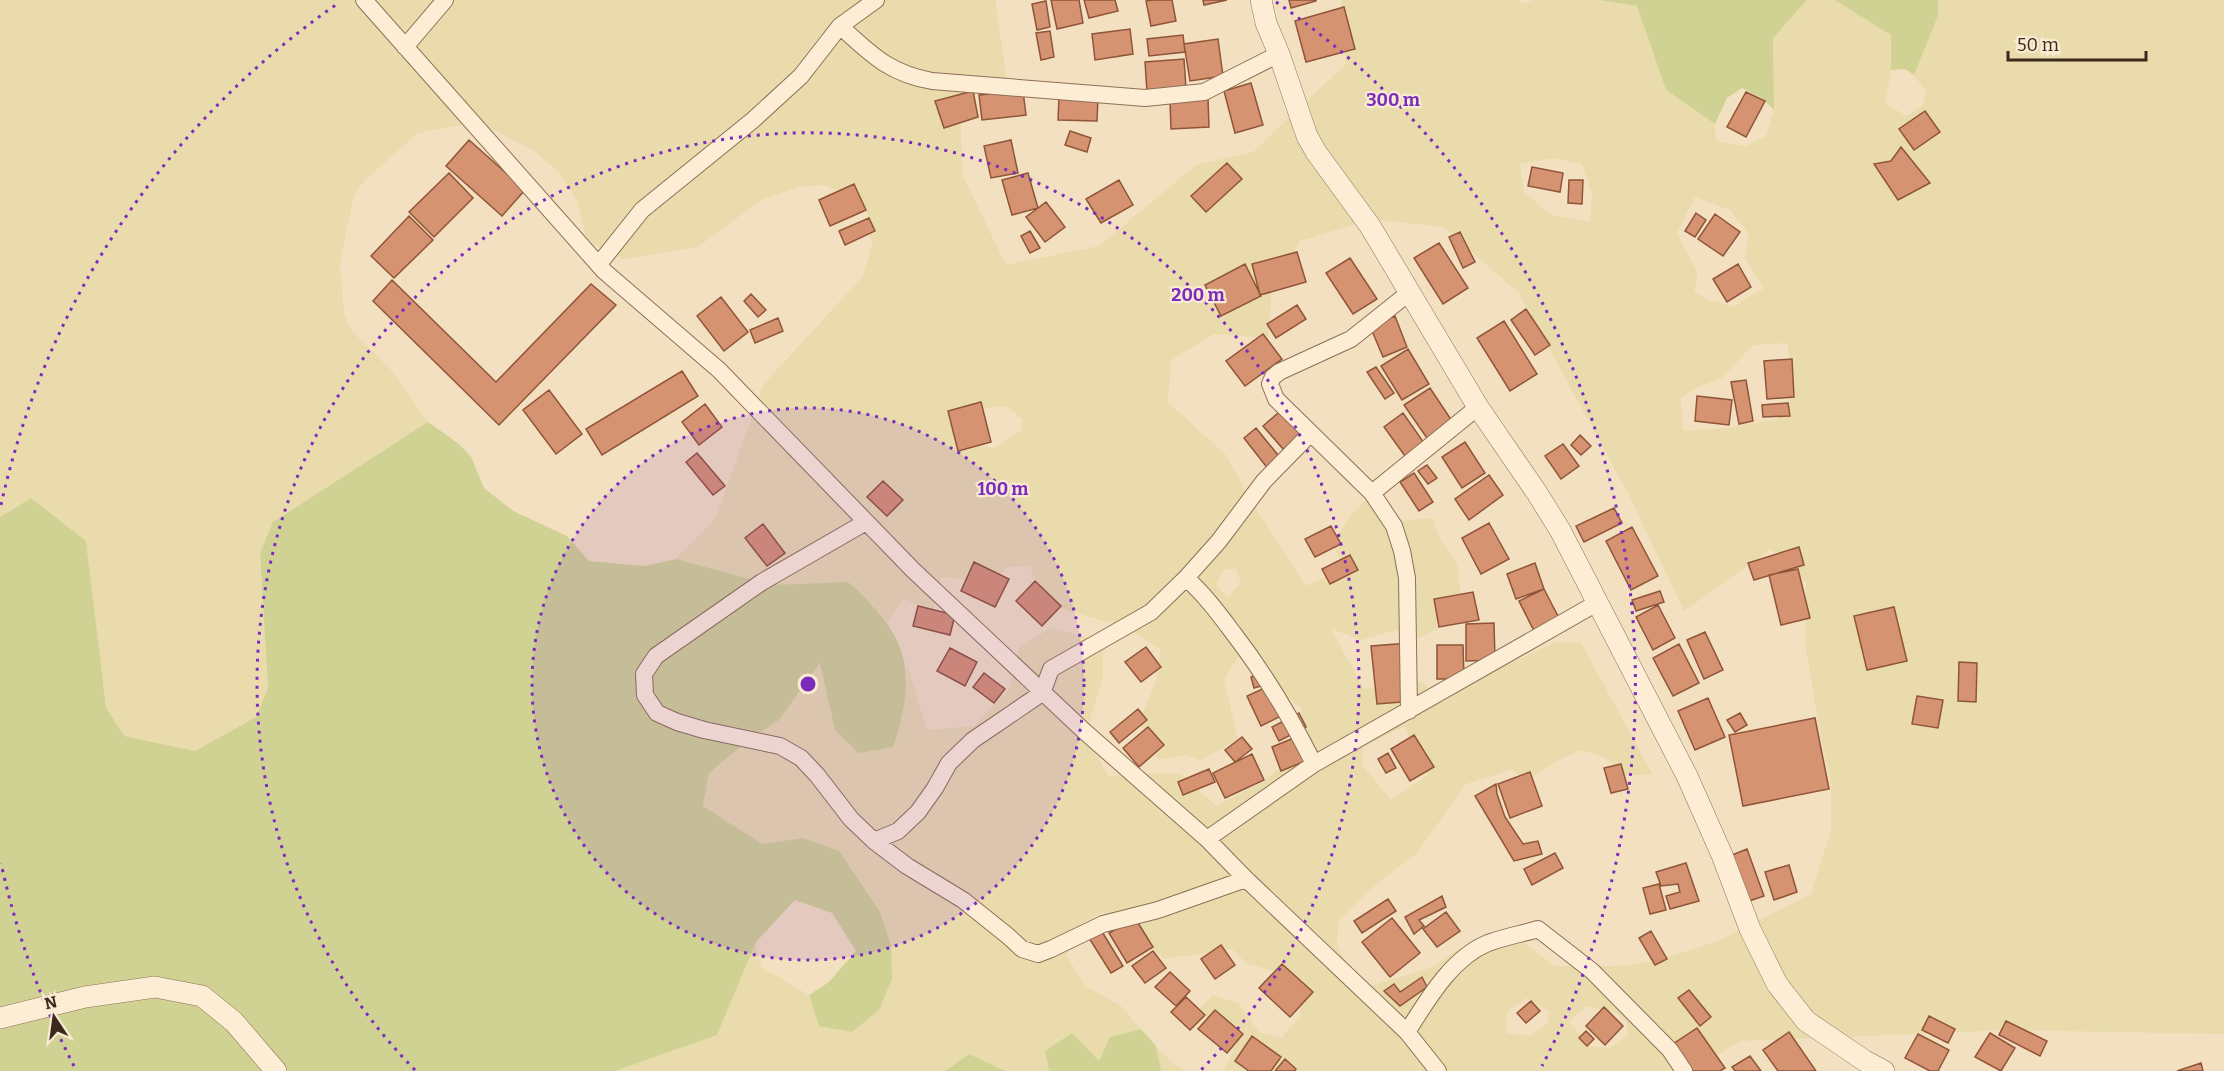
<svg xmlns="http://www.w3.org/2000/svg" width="2224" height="1071" viewBox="0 0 2224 1071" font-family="Bitter,serif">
<rect width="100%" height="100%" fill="#f3e0c0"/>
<!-- farmland -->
<path fill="#e9dbac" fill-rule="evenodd" d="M0 0H995L1009 94 959 95 963 176 1006 265 1099 246 1196 165 1253 152 1346 64 1341 0H1519L1522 4 1534 0H1599L1637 6 1666 90 1715 124 1716 141 1746 146 1766 136 1774 110 1773 38 1807 0H1835L1892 35 1891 70 1885 103 1906 116 1922 106 1926 92 1914 75 1938 16V0H2224V1034L2009 1030 1740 1041 1691 1071H1223L1234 1051 1200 1008 1213 995 1238 1003 1259 1032 1281 1038 1300 1017 1301 996 1286 975 1246 963 1232 949 1163 959 1132 927 1103 912 1068 931 1067 956 1085 986 1120 1005 1141 1029 1110 1037 1099 1062 1049 1069 1051 1071H1005L969 1054 945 1071H615L717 1035 756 942 761 967 809 995 819 1026 892 979 803 838 762 844 703 806 709 773 750 739 779 720 821 662 835 730 908 682 905 658 927 730 974 726 1010 688 1019 648 1050 628 1103 641V677L1086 734 1108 776 1144 773 1181 774 1216 806 1264 781 1303 749 1302 709 1285 695 1268 667 1239 656 1224 679 1238 739 1201 760 1185 755 1158 760 1139 722 1156 681 1161 649 1119 625 1065 610 1044 597 1029 566 1008 567 996 579 974 580 941 577 933 614 904 598 886 624 873 605 771 585 676 559 716 518 763 385 863 276 872 246 867 213 857 199 840 191 821 185 799 187 761 200 698 247 623 259 587 240 577 201 560 174 535 151 477 122 418 133 365 180 354 195 340 263 344 313 351 330 391 370 428 422 273 522 260 553 268 688 256 717 195 751 124 736 106 707 86 541 31 498 0 517ZM1554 158 1582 164 1592 193 1590 222 1551 215 1524 192 1520 164ZM1695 197 1730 210 1749 234 1745 258 1764 288 1733 307 1709 300 1694 292 1698 273 1677 233ZM1372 219 1443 227 1519 293 1629 495 1684 611 1771 549 1806 583V650L1820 733 1831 783V831L1811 894 1719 941 1651 962 1618 966H1555L1508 931 1455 951 1433 967 1364 988 1337 948 1338 922 1374 886 1417 853 1466 784 1513 769 1523 782 1561 759 1581 750 1606 758 1625 775H1653L1581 643 1557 642 1478 678 1442 703 1423 682 1364 689 1331 629 1361 640 1400 629 1419 638 1446 625 1462 604 1457 564 1439 537 1433 518 1402 521 1377 489 1351 515 1333 544 1344 568 1306 586 1248 496 1227 456 1168 402 1171 360 1214 334 1268 338 1272 289 1300 241ZM1787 343 1791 366 1790 399 1777 419 1728 428 1683 431 1681 397 1698 387 1722 378 1753 345ZM991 407H1008L1023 420 1020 431 995 448 982 446 973 441 967 416ZM1225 569H1236L1241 584 1227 597 1216 585ZM1405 726 1427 776 1391 800 1362 765 1363 746ZM1527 998 1549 1011 1547 1024 1530 1036 1507 1033V1011ZM1587 1006 1617 1013 1627 1023 1628 1035 1610 1048 1591 1046 1568 1022Z
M1156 1046 1171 1062 1185 1071H1161Z"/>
<!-- green -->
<path fill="#d0d293" d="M1599 0H1807L1773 38 1774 110 1762 98 1742 88 1727 98 1715 124 1666 90 1637 6Z
M1835 0H1938V16L1914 75 1905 69 1891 70V35Z
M428 422 459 444 471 457 484 488 513 511 567 536 589 561 644 566 676 559 771 585 848 582C909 636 918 671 893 747L859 753 835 730 820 663 779 720 750 739 709 773 703 806 762 844 803 838 839 851 880 912 891 945 892 979 879 1010 852 1032 819 1026 809 995 829 982 856 951 832 913 795 900 756 942 717 1035 615 1071H0V517L31 498 86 541 106 707 124 736 195 751 256 717 268 688 260 553 273 522Z
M1141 1029 1156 1046 1161 1071H1051L1049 1069 1045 1051 1072 1033 1099 1061 1110 1037Z
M969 1054 1005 1071H945Z"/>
<!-- building -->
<path fill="#d59372" stroke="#905439" stroke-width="1.5" d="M1051 0H1079L1083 23 1057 29Z
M1084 0H1115L1118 11 1089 18Z
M1153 0H1172L1176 21 1151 26 1146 1Z
M1203 0H1227L1204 5Z
M1289 0H1316V1L1291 8Z
M1046 1 1050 27 1037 30 1032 4Z
M1344 7 1355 49 1306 62 1295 21Z
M1130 29 1133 54 1095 60 1092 34Z
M1050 31 1054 57 1041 60 1036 33Z
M1183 35 1185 52 1149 56 1147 39Z
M1218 39 1223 76 1190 81 1184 44Z
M1184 59 1186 89 1147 92 1145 62Z
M1251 83 1263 125 1235 133 1224 91Z
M973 91 978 117 944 128 935 101Z
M1023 91 1026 115 982 120 979 95Z
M1746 92 1765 101 1746 137 1727 127Z
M1059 97 1098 98 1097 121 1058 120Z
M1208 99 1209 127 1171 129 1170 102Z
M1925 111 1940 132 1914 150 1899 129Z
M1070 131 1091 138 1087 152 1065 145Z
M469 140 525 190 502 216 446 166Z
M1011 140 1018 173 991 178 984 146Z
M1901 147 1930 183 1898 200 1874 164 1891 161Z
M1227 163 1242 179 1206 212 1191 196Z
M1532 167 1563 173 1560 192 1528 186Z
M449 173 473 198 434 237 409 212Z
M1028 173 1038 208 1012 215 1002 180Z
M1119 180 1133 205 1101 223 1086 199Z
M1569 180H1583L1582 204 1568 203Z
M854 184 866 210 830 226 819 200Z
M1046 202 1065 227 1045 242 1026 217Z
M1696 213 1706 220 1695 237 1685 231Z
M1715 214 1740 232 1723 256 1698 239Z
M409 216 433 240 394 278 371 256Z
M869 218 875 231 845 245 839 231Z
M1030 231 1040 248 1030 253 1021 236Z
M1460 232 1475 262 1463 268 1449 237Z
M1439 243 1468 288 1443 304 1414 258Z
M1297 252 1306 282 1260 295 1252 264Z
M1350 258 1377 299 1353 314 1326 273Z
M1245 264 1261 296 1221 316 1205 285Z
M1738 264 1751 287 1727 302 1713 279Z
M392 280 496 382 591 284 616 305 499 425 373 301Z
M751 294 766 310 758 317 744 301Z
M721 297 748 332 724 351 697 316Z
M1297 305 1306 319 1276 338 1267 324Z
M1526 309 1550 345 1535 355 1511 320Z
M1395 316 1407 347 1383 357 1370 326Z
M778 318 783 331 755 343 750 330Z
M1504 321 1537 374 1510 391 1477 338Z
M1263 334 1282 359 1245 386 1226 361Z
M1408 349 1429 384 1402 400 1381 366Z
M1792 359 1794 397 1767 399 1764 361Z
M1376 367 1394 393 1385 399 1367 372Z
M682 371 698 396 602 455 586 429Z
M1746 380 1753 421 1739 424 1731 382Z
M1430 388 1454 424 1429 441 1404 405Z
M549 390 582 434 556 454 523 410Z
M1697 396 1732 400 1729 425 1695 421Z
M981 402 991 442 958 451 948 411Z
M1788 403 1790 416 1763 417 1762 405Z
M705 404 722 427 699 445 682 422Z
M1286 406 1315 438 1291 458 1263 426Z
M1403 413 1424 443 1405 456 1384 427Z
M1256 428 1282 460 1269 470 1244 438Z
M1580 435 1591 446 1581 455 1571 445Z
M1465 442 1485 473 1462 488 1442 457Z
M1563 444 1579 466 1561 479 1545 456Z
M697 453 725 486 713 495 686 462Z
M1427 465 1437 478 1428 484 1418 471Z
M1414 473 1433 502 1419 511 1400 482Z
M1489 475 1503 495 1469 520 1455 499Z
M883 481 903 500 887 516 867 497Z
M1614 508 1622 523 1584 542 1576 526Z
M1489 523 1509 559 1481 574 1462 538Z
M763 524 785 553 767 566 745 538Z
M1331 526 1341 544 1315 557 1305 539Z
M1632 527 1658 576 1631 590 1606 541Z
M1799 547 1804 565 1754 580 1748 563Z
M1350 555 1358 570 1330 584 1322 569Z
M974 562 1009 579 995 607 961 591Z
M1535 563 1544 589 1516 599 1507 574Z
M1798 569 1810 618 1781 625 1769 575Z
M1035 581 1061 606 1042 626 1016 601Z
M1544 589 1561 622 1536 635 1519 601Z
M1660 591 1664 602 1636 611 1632 600Z
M1473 592 1479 620 1439 627 1434 599Z
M1658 605 1675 638 1653 650 1636 617Z
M918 606 955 615 950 635 913 626Z
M1894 607 1907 661 1867 670 1854 616Z
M1494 623 1495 660 1466 661V624Z
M1705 632 1723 670 1704 679 1687 640Z
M1409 643 1414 701 1377 704 1371 646Z
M1679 644 1699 683 1673 696 1653 658Z
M1437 645H1463L1464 679H1437Z
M1146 647 1161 667 1141 682 1125 662Z
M950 648 977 662 965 686 937 671Z
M1959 662 1977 663 1976 702 1958 701Z
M984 673 1005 689 994 703 973 687Z
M1261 674 1264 685 1254 688 1251 677Z
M1271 685 1285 714 1261 726 1247 696Z
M1917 696 1943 700 1938 728 1912 724Z
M1708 698 1725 737 1695 750 1678 711Z
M1138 709 1147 720 1119 743 1110 732Z
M1299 713 1306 727 1279 741 1272 727Z
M1740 713 1747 725 1735 732 1727 720Z
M1815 718 1829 789 1743 806 1729 735Z
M1148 727 1164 745 1139 767 1123 748Z
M1301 735 1310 759 1281 771 1272 747Z
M1414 735 1434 767 1410 781 1391 749Z
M1242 737 1252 749 1235 762 1225 750Z
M1388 753 1396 768 1386 773 1378 759Z
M1252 754 1264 780 1225 798 1213 773Z
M1621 764 1628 789 1611 793 1604 768Z
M1209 769 1215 782 1183 795 1178 782Z
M1530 772 1542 806 1510 818 1498 784Z
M1496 784 1497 794 1505 817 1523 844 1538 841 1542 854 1514 861 1475 796Z
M1747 849 1764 896 1749 901 1732 855Z
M1555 853 1563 868 1532 885 1524 869Z
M1686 863 1699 901 1670 909 1666 896 1680 892 1678 884 1661 886 1656 872Z
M1789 865 1797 892 1774 900 1765 872Z
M1659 884 1666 910 1650 914 1643 888Z
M1442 896 1446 907 1419 920 1424 926 1414 934 1405 917Z
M1388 899 1396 911 1362 933 1354 921Z
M1446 912 1460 931 1437 947 1423 929Z
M1135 918 1153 947 1127 963 1109 933Z
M1392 918 1420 953 1390 977 1362 942Z
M1101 930 1123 966 1111 973 1089 938Z
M1651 931 1667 959 1655 965 1639 938Z
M1221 945 1235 965 1215 979 1201 959Z
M1153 951 1166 968 1145 983 1132 966Z
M1282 964 1313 992 1290 1017 1259 988Z
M1170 972 1190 991 1176 1006 1155 987Z
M1422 977 1427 987 1400 1006 1384 991 1394 984 1400 992Z
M1689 990 1711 1017 1700 1026 1678 998Z
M1186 997 1205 1015 1190 1030 1171 1012Z
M1531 1001 1540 1011 1526 1023 1517 1013Z
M1604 1007 1623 1026 1605 1045 1586 1026Z
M1215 1010 1243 1034 1227 1053 1198 1029Z
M1929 1016 1955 1029 1948 1043 1922 1030Z
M2006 1021 2047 1041 2040 1056 1999 1035Z
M1697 1028 1725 1068 1720 1071H1692L1673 1044Z
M1586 1031 1594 1039 1587 1046 1579 1038Z
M1789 1032 1816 1071H1778L1763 1050Z
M1990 1033 2015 1048 2001 1071 1975 1057Z
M1918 1034 1949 1050 1938 1071H1930L1905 1058Z
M1252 1036 1281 1057 1271 1071H1249L1235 1061Z
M1750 1056 1761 1071H1735L1732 1067Z
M1285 1059 1296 1069 1295 1071H1275Z
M2201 1063 2203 1071H2177Z"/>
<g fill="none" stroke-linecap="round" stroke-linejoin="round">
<defs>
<path id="minor" d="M364 0 604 271 719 370 913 570 1084 731 1207 839 1246 879 1407 1032 1438 1071
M840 26C871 54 888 73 932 81L1145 98 1204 92 1279 54
M405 47 445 0
M599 264 642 210 753 120 801 76 840 26 876 0
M1372 493 1478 407
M866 522 762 582 656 656 644 674 645 695 657 713 677 722 704 730 780 746 801 758 817 775 851 819 874 841 907 866 963 900 1008 936 1022 949 1038 954 1051 949 1103 924 1158 910 1246 879
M1186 578C1205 595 1219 614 1234 634 1267 677 1290 716 1314 764
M1409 711 1407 578 1402 551 1394 526 1372 493 1276 399 1270 384 1273 377 1279 372 1351 339 1410 292
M1207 839 1314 764 1597 603
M874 841 898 831 918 812 935 788 949 763 973 740 1042 693 1051 669 1151 612 1186 578 1219 541 1264 481 1310 434
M1407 1032C1427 1001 1451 958 1488 943 1504 937 1521 934 1538 929L1592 971 1670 1050 1684 1071"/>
<path id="tertiary" d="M1261 0 1266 23 1279 54 1307 136 1316 152 1370 226 1478 407 1537 493 1560 530 1687 776 1722 855 1750 929 1777 984 1806 1021 1865 1061 1884 1071
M0 1018 85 997 155 987 202 996 234 1022 276 1071"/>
</defs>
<!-- minor casing -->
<use href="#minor" stroke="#8e6f56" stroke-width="18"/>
<!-- tertiary casing -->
<use href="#tertiary" stroke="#8e6f56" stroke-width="22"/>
<!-- minor -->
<use href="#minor" stroke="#fcedd4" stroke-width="16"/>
<!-- tertiary -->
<use href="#tertiary" stroke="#fcedd4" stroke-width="21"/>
</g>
<!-- distance rings -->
<circle cx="808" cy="684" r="276" fill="#7b2cbf" fill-opacity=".12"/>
<g fill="none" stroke="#7b2cbf" stroke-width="3" stroke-dasharray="3 6">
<circle cx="808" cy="684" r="276"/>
<path d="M415 1070A551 551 0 1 1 1201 1070"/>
<path d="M74 1066A827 827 0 0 1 1 863M1 505A827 827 0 0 1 340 2M1276 2A827 827 0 0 1 1542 1066"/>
</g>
<circle cx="808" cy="684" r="9" fill="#7b2cbf" stroke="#f9ead1" stroke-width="3"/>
<g font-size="18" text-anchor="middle" font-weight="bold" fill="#7b2cbf" stroke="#f9ead1" stroke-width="4.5" stroke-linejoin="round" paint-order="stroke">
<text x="1393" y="106">300 m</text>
<text x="1198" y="301">200 m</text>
<text x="1003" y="495">100 m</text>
</g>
<!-- north arrow -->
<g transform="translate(54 1017) rotate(347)" stroke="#f9ead1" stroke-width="4.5" paint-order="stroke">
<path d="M0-4.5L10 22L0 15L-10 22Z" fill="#3c291c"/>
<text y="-9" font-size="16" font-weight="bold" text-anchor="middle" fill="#3c291c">N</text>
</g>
<!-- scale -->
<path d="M2008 51v9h138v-9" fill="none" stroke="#3c291c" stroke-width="3"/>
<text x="2017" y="51" font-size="18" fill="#3c291c" stroke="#f9ead1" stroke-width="4.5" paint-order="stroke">50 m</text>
</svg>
